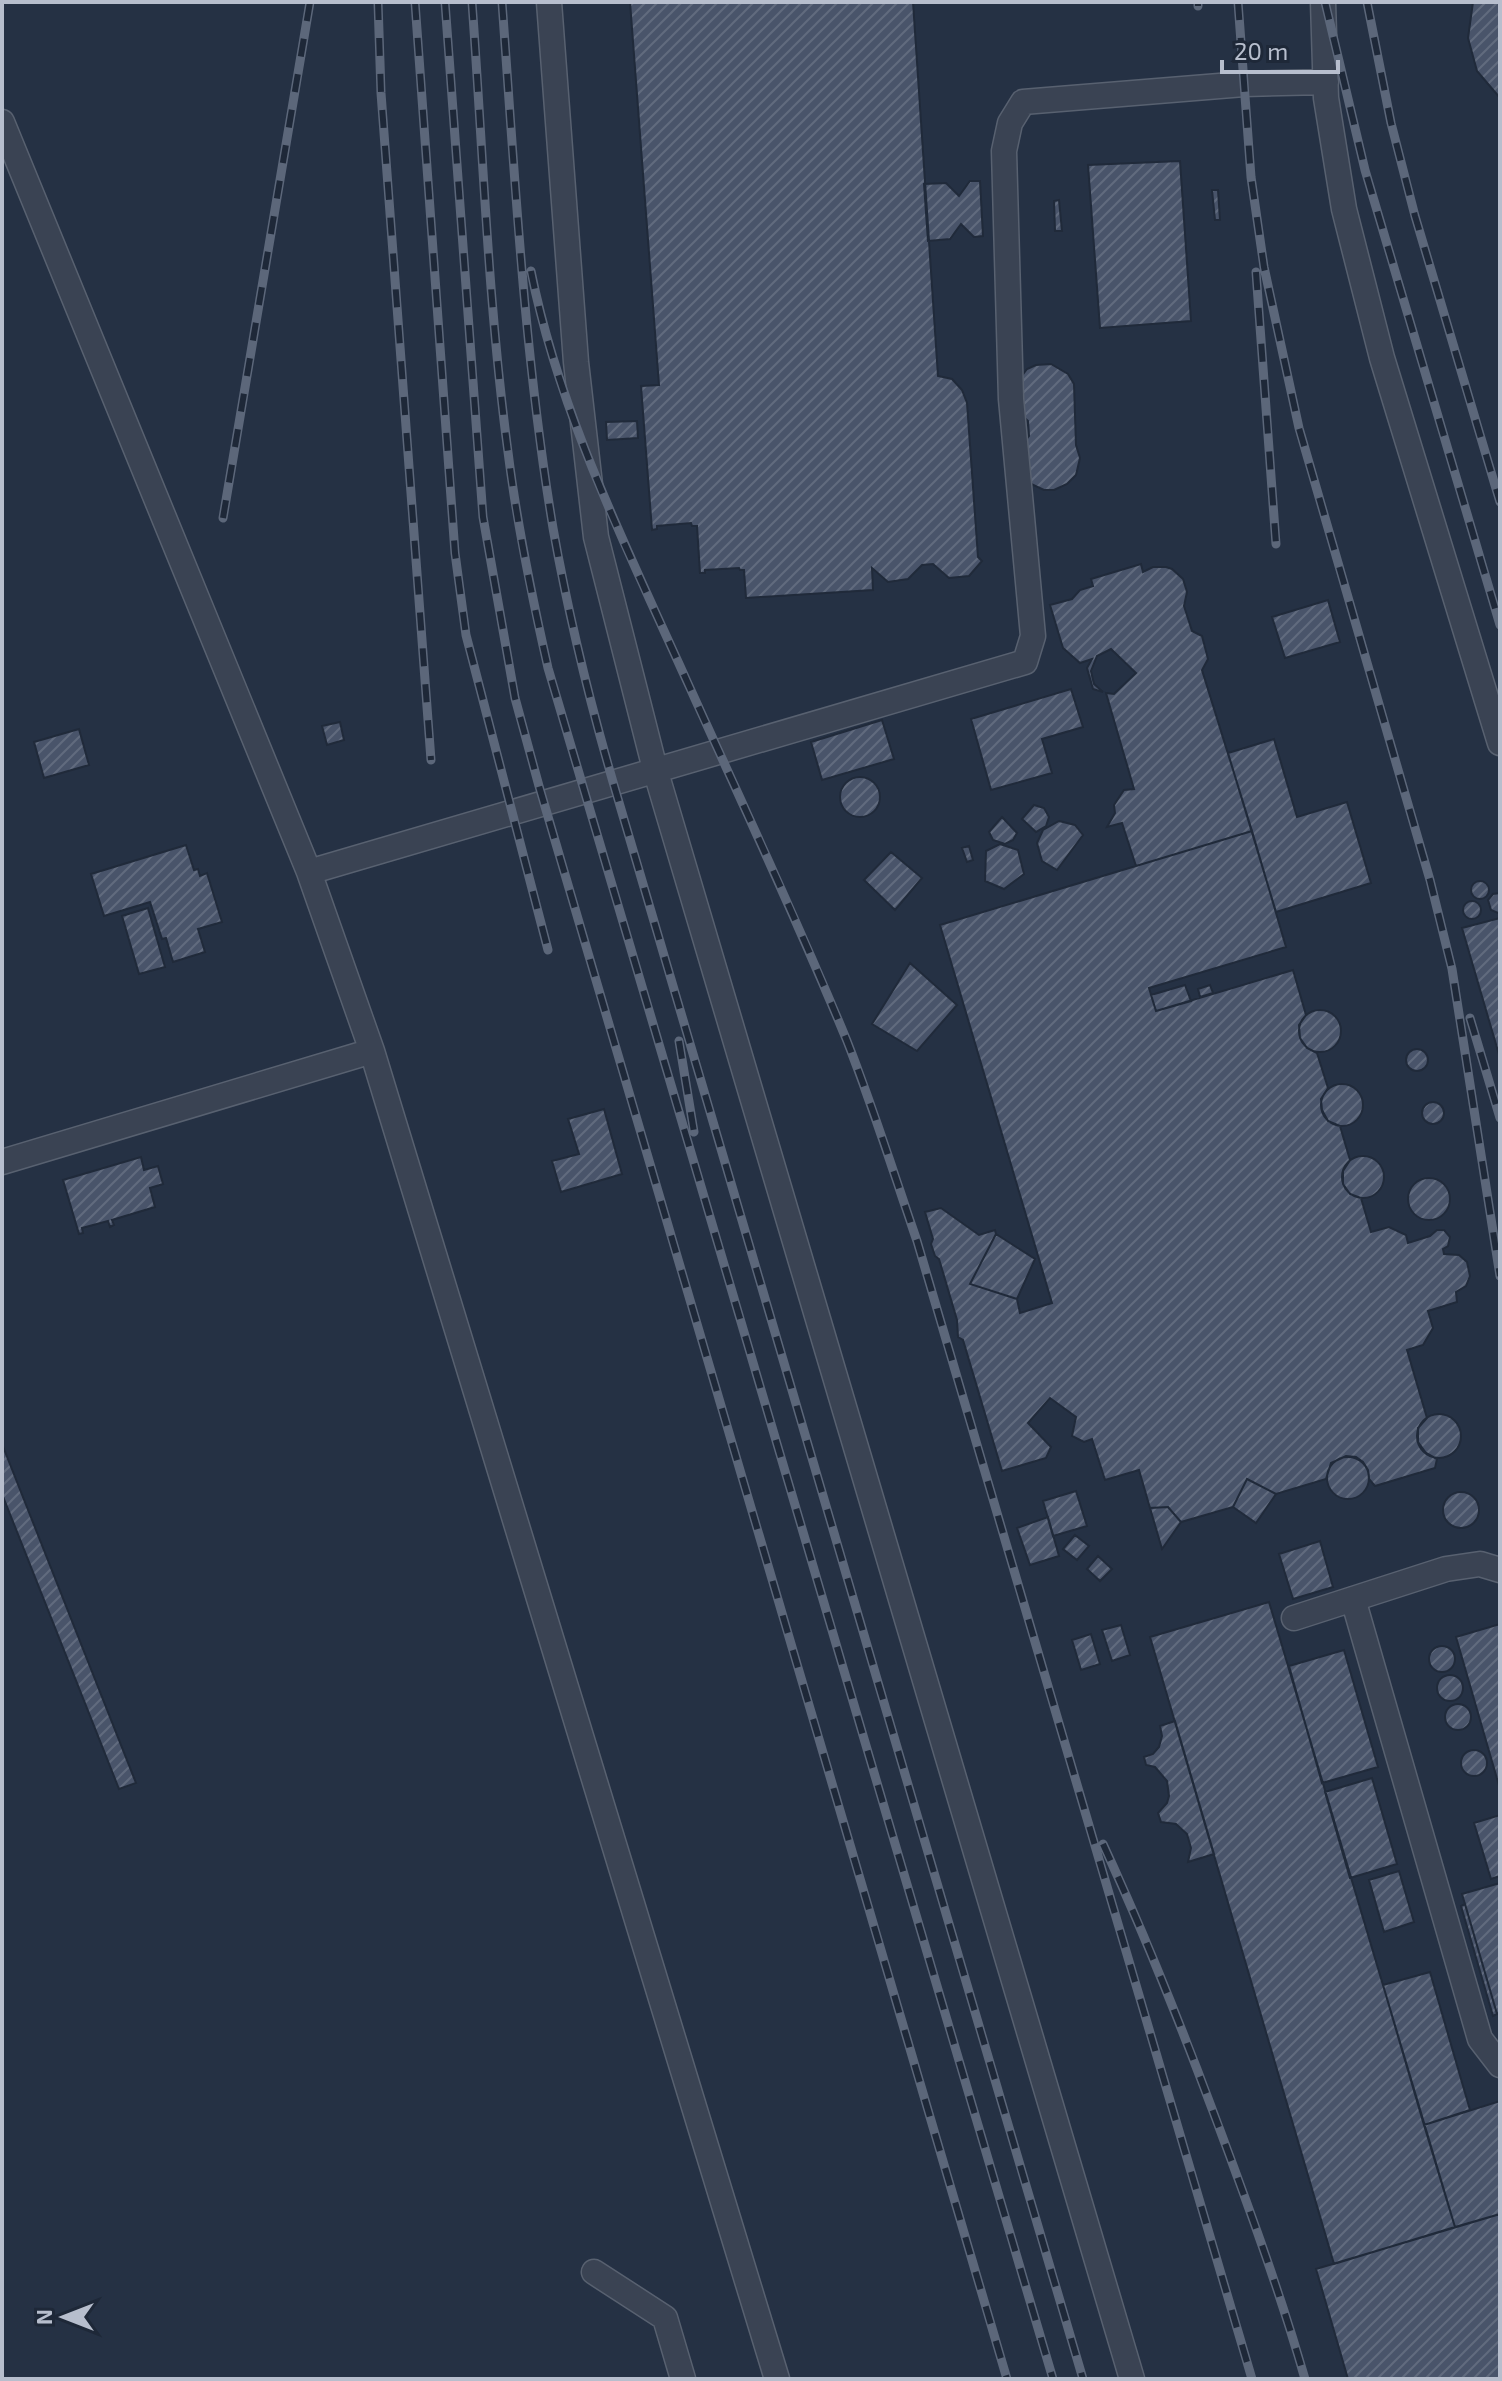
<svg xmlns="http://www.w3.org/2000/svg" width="1502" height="2381" viewBox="0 0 1502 2381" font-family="'Exo 2',sans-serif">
<defs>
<pattern id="building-hatch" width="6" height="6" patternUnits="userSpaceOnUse" patternTransform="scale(2)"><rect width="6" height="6" fill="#49546a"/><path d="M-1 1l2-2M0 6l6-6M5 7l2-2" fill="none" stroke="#616b7e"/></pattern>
</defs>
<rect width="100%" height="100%" fill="#253144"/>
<!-- building -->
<path fill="url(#building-hatch)" stroke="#202a3a" stroke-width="2" d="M630 2H913L938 376 952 379 962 390 967 403 978 557 982 561 969 576 949 578 933 564 922 565 908 579 888 582 872 568 873 590 746 598 744 570H740L739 568 705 570V573H700L697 526H692L691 523 657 526V529L652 530 641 386 659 385Z
M1473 2H1500V98L1477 71 1468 38Z
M1180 161 1191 321 1100 328 1088 165Z
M970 181H980L983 236 974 237 961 224 950 239 928 241 924 184 946 183 959 196Z
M1212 190H1218L1220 220H1215Z
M1059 200 1062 231H1055L1054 201Z
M1051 364 1068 374 1074 384 1076 445 1080 458 1076 475 1067 484 1054 490H1044L1029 483 1020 448 1029 436 1028 421 1018 412 1015 385 1027 369 1036 365Z
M637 421 638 438 607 440 606 422Z
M1141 564 1143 572 1153 567H1166L1172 569 1183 579 1187 592 1184 606 1192 631 1202 636 1208 659 1202 670 1252 831 1136 866 1122 823 1107 827 1115 813 1114 805 1124 790 1134 789 1106 693 1114 694 1136 673 1111 649 1097 656 1091 671 1094 684 1103 692 1093 689 1087 668 1092 659 1080 663 1063 648 1050 605 1072 599 1080 590 1093 586 1091 579Z
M1328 600 1340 642 1285 658 1272 617Z
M1071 689 1083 727 1042 739 1052 773 991 790 971 719Z
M882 720 894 759 822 780 811 742Z
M340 722 344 740 327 745 322 726Z
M79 729 89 765 44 778 34 742Z
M1274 739 1297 817 1347 802 1371 883 1276 912 1228 753Z
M840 797a20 20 0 1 1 40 0a20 20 0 1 1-40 0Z
M1034 805 1044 808 1049 817 1046 826 1036 832 1022 819Z
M1002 817 1017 833 1013 840 1005 844 993 840 989 832Z
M1059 821 1075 825 1083 835 1057 870 1042 861 1037 843 1043 830Z
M1252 831 1286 947 1149 988 1156 1011 1293 970 1306 1015 1299 1025 1300 1038 1307 1048 1317 1053 1328 1088 1321 1099 1322 1110 1328 1121 1340 1126 1350 1160 1343 1171V1184L1350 1194 1361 1198 1371 1232 1389 1227 1406 1235 1408 1243 1430 1236 1437 1230H1444L1450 1237 1448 1246 1443 1249 1444 1254 1459 1255 1467 1262 1470 1276 1466 1286 1456 1292 1457 1302 1428 1311 1433 1328 1423 1345 1407 1350 1427 1418 1418 1428V1442L1426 1453 1437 1459 1435 1468 1375 1486 1369 1479 1368 1470 1363 1462 1356 1457 1346 1456 1331 1463 1326 1479 1276 1494 1247 1479 1233 1507 1181 1522 1168 1507 1150 1508 1139 1470 1105 1480 1092 1439 1084 1442 1072 1436 1076 1417 1050 1398 1028 1423 1051 1447 1046 1458 1002 1471 963 1340 958 1337 957 1320 939 1259 935 1256 931 1244 933 1239 925 1212 941 1208 979 1235 995 1230 996 1234 970 1284 1017 1299 1020 1313 1052 1303 940 925Z
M1000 844 1018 850 1024 874 1004 889 985 881 986 851Z
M186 845 194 870 198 869 200 876 207 873 222 922 198 929 205 952 173 962 166 938 162 939 150 902 104 916 91 874Z
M969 846 973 860 967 862 962 848Z
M891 852 922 878 895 910 864 880Z
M1471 890a9 9 0 1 1 18 0a9 9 0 1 1-18 0Z
M1500 893V912L1498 913 1491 910 1488 900 1493 894Z
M1463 910a9 9 0 1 1 18 0a9 9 0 1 1-18 0Z
M148 908 165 967 139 974 122 916Z
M1500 918V1058L1462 928Z
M910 963 957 1005 917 1051 872 1024Z
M1185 985 1191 1001 1156 1011 1151 995Z
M1210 985 1213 993 1200 997 1198 989Z
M1299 1031a21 21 0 1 1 42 0a21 21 0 1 1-42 0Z
M1406 1060a11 11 0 1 1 22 0a11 11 0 1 1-22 0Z
M1321 1105a21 21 0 1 1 42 0a21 21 0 1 1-42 0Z
M1422 1113a11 11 0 1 1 22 0a11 11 0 1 1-22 0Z
M604 1109 622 1174 561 1192 552 1161 579 1154 568 1119Z
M1342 1177a21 21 0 1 1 42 0a21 21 0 1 1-42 0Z
M141 1157 144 1170 158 1166 163 1184 150 1188 155 1207 112 1220 114 1225 110 1227 108 1221 82 1228 83 1233 79 1234 63 1180Z
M1408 1199a21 21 0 1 1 42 0a21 21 0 1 1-42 0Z
M996 1234 1035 1259 1017 1299 970 1284Z
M1417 1436a22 22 0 1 1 44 0a22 22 0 1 1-44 0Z
M2 1444 136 1783 119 1789 2 1494Z
M1327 1478a21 21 0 1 1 42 0a21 21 0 1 1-42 0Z
M1247 1479 1276 1494 1256 1523 1233 1507Z
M1076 1491 1087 1526 1053 1536 1043 1501Z
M1443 1510a18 18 0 1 1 36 0a18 18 0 1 1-36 0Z
M1168 1507 1181 1522 1162 1549 1150 1508Z
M1048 1517 1059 1556 1030 1565 1017 1528Z
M1075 1535 1089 1546 1077 1560 1063 1549Z
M1320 1541 1333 1587 1293 1599 1279 1554Z
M1098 1556 1112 1569 1100 1581 1087 1569Z
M1269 1602 1455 2227 1334 2264 1150 1637Z
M1500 1624V1789L1456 1637Z
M1121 1625 1130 1655 1112 1661 1102 1630Z
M1091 1634 1100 1664 1081 1670 1072 1640Z
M1429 1659a13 13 0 1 1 26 0a13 13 0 1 1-26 0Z
M1344 1650 1378 1767 1322 1783 1289 1666Z
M1437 1688a13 13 0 1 1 26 0a13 13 0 1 1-26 0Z
M1445 1717a13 13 0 1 1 26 0a13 13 0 1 1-26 0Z
M1175 1721 1214 1854 1188 1862 1191 1848 1187 1834 1176 1824 1161 1822 1158 1813 1167 1803 1169 1796 1167 1781 1155 1767 1146 1765 1144 1757 1153 1754 1159 1747 1162 1736 1160 1726Z
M1461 1763a13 13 0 1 1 26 0a13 13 0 1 1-26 0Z
M1372 1778 1397 1864 1350 1878 1325 1792Z
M1500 1815V1876L1491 1879 1474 1823Z
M1399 1871 1414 1922 1384 1932 1369 1880Z
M1500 1883V2013L1497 2014 1462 1894Z
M1465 1904 1497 2014 1493 2016 1461 1906Z
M1430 1972 1470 2110 1424 2125 1383 1985Z
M1500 2101V2214L1455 2227 1424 2125Z
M1500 2214V2379H1348L1316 2269Z"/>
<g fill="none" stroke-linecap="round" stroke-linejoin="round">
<defs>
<path id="lane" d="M549 2 576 362 596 537 655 769 1132 2379
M1323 2 1326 98 1344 209 1382 358 1500 743
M2 122 309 872 372 1051 777 2379
M309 872 1025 662 1033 636 1011 399 1004 151 1010 123 1023 102 1244 84 1326 82
M2 1162 372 1051
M1353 1599 1480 2039 1500 2065
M1294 1618 1446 1569 1480 1564 1500 1570
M594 2272 665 2318 683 2379"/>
</defs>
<!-- lane casing -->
<use href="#lane" stroke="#586170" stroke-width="27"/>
<!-- lane -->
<use href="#lane" stroke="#3a4353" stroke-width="24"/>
<defs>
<path id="rail" d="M378 2 381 93 431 760
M415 2 455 553 466 635 548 950
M445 2 483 517 515 698 539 786 1007 2379
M472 2C483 152 488 303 508 452 517 525 532 597 548 668L1053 2379
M502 2C515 178 524 354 553 528 568 613 589 699 613 782L1083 2379
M1198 2V6
M1238 2 1251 177 1264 267 1299 428 1430 880 1452 969 1500 1276
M1325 2 1365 170 1500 625
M1367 2 1391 123 1415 216 1500 502
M531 271C560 417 629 552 690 688 743 805 798 922 847 1041 873 1107 894 1174 917 1241L1252 2379
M1256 272 1276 544
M223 518 310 2
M1470 1018 1500 1118
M679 1041 694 1132
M1103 1844C1144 1933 1180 2023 1214 2114 1247 2202 1279 2289 1305 2379"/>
</defs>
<!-- rail casing -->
<use href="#rail" stroke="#5c677a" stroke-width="9"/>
<!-- rail -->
<use href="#rail" stroke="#1e2838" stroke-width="6" stroke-dasharray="18" stroke-linecap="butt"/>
</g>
<!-- border -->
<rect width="1502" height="2381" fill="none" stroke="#b7becd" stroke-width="8"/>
<!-- north arrow -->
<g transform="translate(64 2317) rotate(270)" stroke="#1e2838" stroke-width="6" paint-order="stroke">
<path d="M0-6L14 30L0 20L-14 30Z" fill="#b7becd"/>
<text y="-12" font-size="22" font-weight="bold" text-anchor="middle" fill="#b7becd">N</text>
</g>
<!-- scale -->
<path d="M1222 60v12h116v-12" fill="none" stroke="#b7becd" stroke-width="4"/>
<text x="1234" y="60" font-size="24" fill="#b7becd" stroke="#1e2838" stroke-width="6" paint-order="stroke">20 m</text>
</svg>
